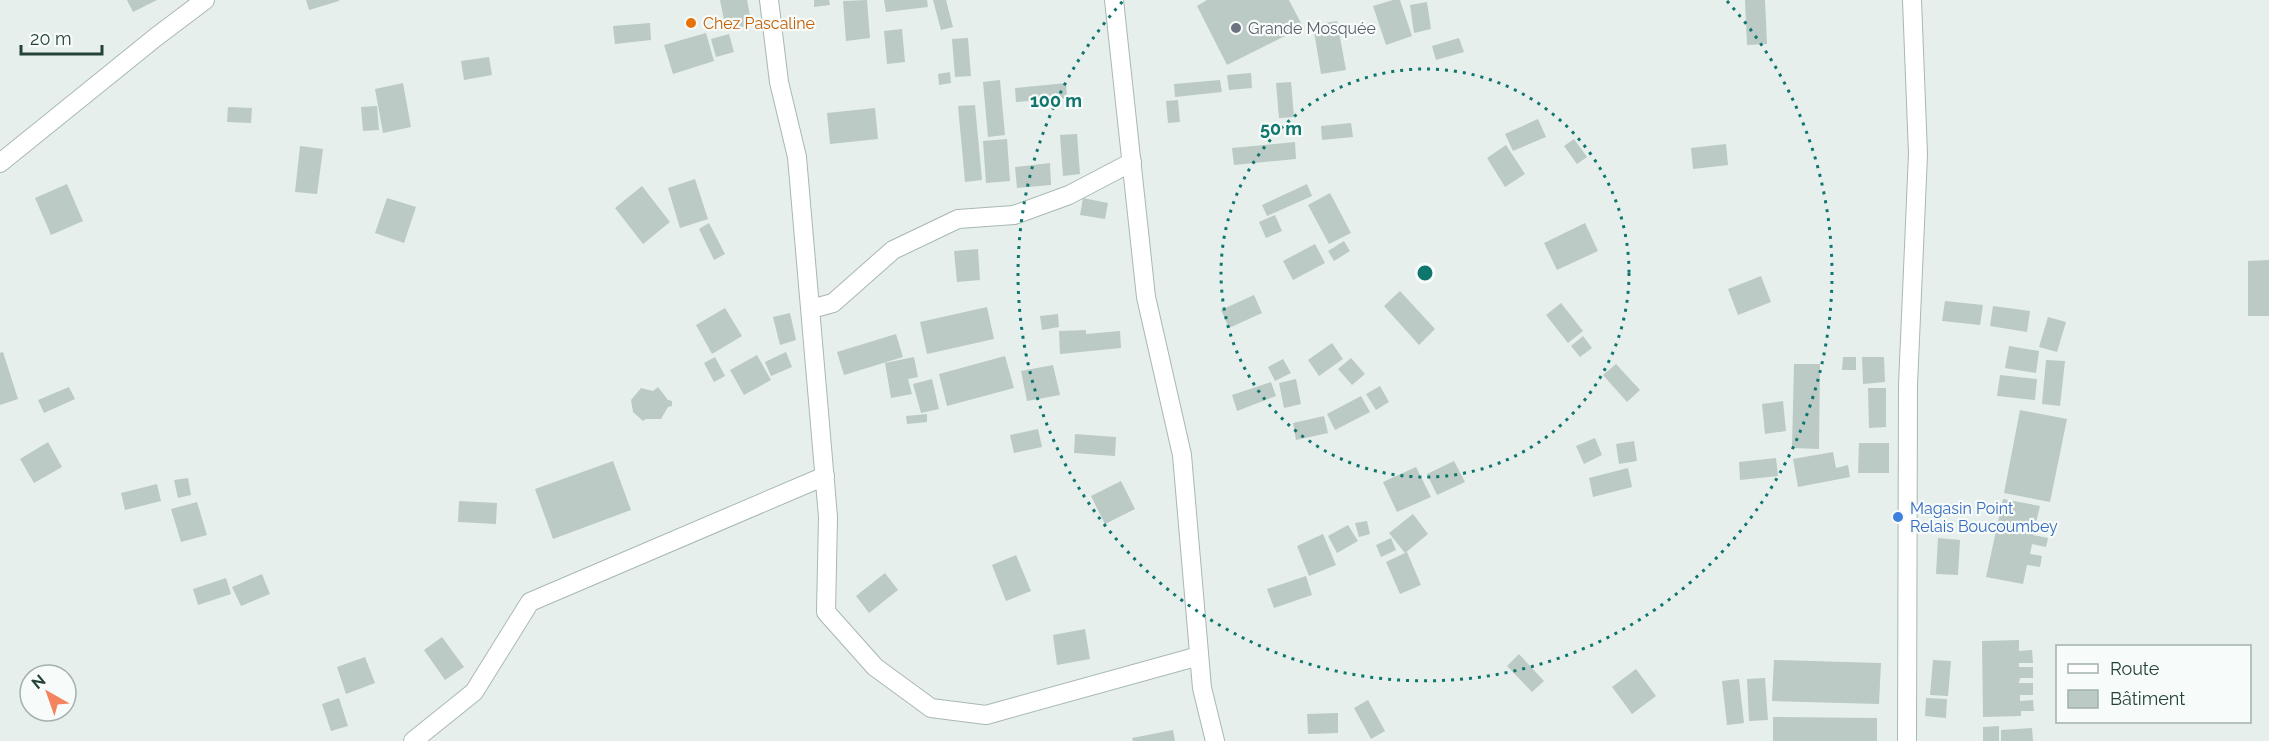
<svg xmlns="http://www.w3.org/2000/svg" width="2269" height="741" viewBox="0 0 2269 741" font-family="Raleway,sans-serif">
<rect width="100%" height="100%" fill="#e6efeb"/>
<!-- building -->
<path fill="#bbcac4" d="M127 0H157L133 12Z
M306 0H339V1L309 10Z
M720 0H747L752 25 726 30Z
M814 0H829L830 5 814 7Z
M867 0 870 38 846 41 843 1Z
M884 0H927L928 7 886 12Z
M933 0H946L953 27 941 30Z
M1207 0H1289L1303 27 1227 65 1197 6Z
M1393 0H1400L1412 36 1386 45 1373 6Z
M1745 0H1765L1767 44 1747 45Z
M1427 2 1431 29 1414 33 1410 5Z
M1337 21 1346 70 1321 74 1313 25Z
M650 23 651 40 615 44 613 26Z
M902 29 905 62 887 64 884 31Z
M706 33 714 61 673 74 664 45Z
M729 34 734 52 716 57 711 39Z
M968 38 971 76 955 77 952 39Z
M1459 38 1464 52 1436 60 1432 46Z
M489 57 492 75 464 80 461 61Z
M950 72 951 83 939 85 938 74Z
M1251 73 1252 88 1229 90 1227 75Z
M1000 80 1005 135 988 137 983 82Z
M1220 80 1222 92 1175 97 1174 84Z
M1291 82 1294 117 1279 118 1276 83Z
M403 83 411 127 383 133 375 89Z
M1066 83 1067 98 1016 102 1015 88Z
M1178 100 1180 122 1168 123 1166 101Z
M975 105 982 180 965 182 958 106Z
M377 106 379 130 363 131 361 107Z
M228 107 252 108 251 123 227 122Z
M875 108 878 139 830 144 827 113Z
M1538 119 1546 137 1513 151 1505 134Z
M1351 123 1353 137 1322 140 1321 126Z
M1077 134 1080 174 1063 176 1060 135Z
M1007 139 1010 181 986 183 983 141Z
M1574 139 1587 157 1577 164 1564 146Z
M1295 142 1296 159 1234 165 1232 148Z
M1726 144 1728 165 1693 169 1691 148Z
M1506 145 1525 174 1505 187 1487 158Z
M300 146 323 149 317 194 295 192Z
M1050 163 1051 185 1017 188 1015 167Z
M695 179 708 219 680 228 668 188Z
M67 184 83 221 51 235 35 198Z
M1307 184 1312 196 1267 216 1262 205Z
M642 186 670 222 643 244 615 208Z
M1330 193 1351 233 1329 244 1308 205Z
M387 198 416 207 404 243 375 233Z
M1083 198 1108 203 1105 219 1080 215Z
M1275 215 1282 231 1266 238 1259 222Z
M709 223 725 254 714 260 699 229Z
M1585 223 1598 251 1557 270 1544 243Z
M1344 241 1350 251 1334 261 1328 251Z
M1315 244 1325 263 1293 280 1283 261Z
M978 249 980 280 957 282 954 251Z
M2269 260V316H2248V261Z
M1761 276 1771 302 1738 315 1728 289Z
M1400 291 1435 329 1419 345 1384 306Z
M1254 295 1262 313 1229 328 1221 310Z
M1945 301 1983 305 1980 325 1942 321Z
M1561 303 1583 331 1568 343 1546 315Z
M1993 306 2030 311 2027 332 1990 326Z
M987 307 994 339 927 354 920 322Z
M725 308 742 336 712 354 696 325Z
M790 313 796 340 780 345 773 317Z
M1058 314 1059 327 1042 330 1040 316Z
M2048 317 2066 322 2057 352 2039 347Z
M1086 330V334L1120 331 1121 348 1060 354 1059 331Z
M896 334 903 357 844 375 837 352Z
M1583 336 1592 348 1580 357 1571 346Z
M1332 343 1343 359 1319 376 1308 360Z
M2009 346 2039 351 2036 373 2005 368Z
M3 352 18 399 0 405V353Z
M786 352 792 367 771 376 765 362Z
M757 355 771 380 744 395 730 370Z
M1005 356 1014 388 947 406 939 374Z
M715 357 725 376 714 382 704 363Z
M914 357 918 377 908 379 912 394 891 398 885 363Z
M1843 357H1856V370H1842Z
M1862 357H1884L1885 382 1863 384Z
M1351 358 1365 374 1352 385 1338 369Z
M1283 359 1291 373 1275 381 1268 367Z
M2046 360 2065 361 2060 406 2042 404Z
M1616 364 1640 390 1627 402 1603 375Z
M1794 364H1820L1819 449 1792 448Z
M1053 365 1060 395 1027 401 1021 371Z
M2000 375 2037 379 2035 400 1997 396Z
M932 379 939 409 921 413 913 384Z
M1296 379 1301 404 1284 408 1279 383Z
M1271 382 1276 396 1237 411 1232 395Z
M1380 386 1389 402 1376 410 1366 394Z
M69 387 75 399 44 413 38 400Z
M641 388 653 391 658 387 668 400 672 401V406L668 407 661 419H646L643 421 633 412 631 400Z
M1868 388H1886V427L1869 428Z
M1361 396 1370 412 1335 430 1327 414Z
M1783 401 1786 431 1765 434 1762 404Z
M2020 410 2067 419 2050 502 2004 493Z
M927 414V422L907 424 906 416Z
M1324 416 1328 433 1296 440 1293 423Z
M1038 429 1042 447 1014 453 1010 435Z
M1075 434 1116 437 1115 456 1074 453Z
M1595 438 1602 455 1584 464 1576 446Z
M1634 441 1637 461 1619 464 1616 444Z
M48 442 62 467 34 483 20 459Z
M1859 443H1889V473H1858Z
M1833 452 1836 468 1848 465 1850 477 1798 487 1793 459Z
M1776 458 1778 476 1740 480 1739 462Z
M613 461 631 510 553 539 535 489Z
M1454 461 1465 482 1437 495 1427 474Z
M1416 467 1431 497 1397 512 1383 482Z
M1628 468 1632 487 1593 497 1589 478Z
M188 478 191 495 178 498 174 480Z
M1121 481 1135 509 1105 524 1091 496Z
M157 484 161 501 125 510 121 493Z
M2003 499 2040 506 2033 535 2048 538 2046 547 2032 544 2030 554 2042 556 2040 567 2027 565 2023 584 1986 577Z
M459 501 497 503 496 524 458 522Z
M197 502 207 535 181 542 171 509Z
M1413 514 1428 534 1405 553 1389 533Z
M1367 521 1370 534 1359 537 1355 523Z
M1348 525 1358 541 1337 553 1328 536Z
M1323 534 1336 565 1309 576 1297 546Z
M1391 538 1396 550 1381 557 1376 545Z
M1938 538 1960 540 1958 575 1936 574Z
M1407 552 1421 585 1400 594 1386 562Z
M1016 555 1031 591 1006 601 992 565Z
M885 573 898 590 869 613 856 596Z
M262 574 270 594 241 606 232 587Z
M1306 576 1312 595 1274 608 1267 589Z
M226 578 231 594 198 605 193 589Z
M1085 629 1090 659 1057 665 1053 635Z
M442 637 464 667 445 680 424 650Z
M2019 640V651L2032 650 2033 663H2019V667H2033V678H2020L2019 683H2033V695H2020V701L2033 700 2034 711H2021V716L1983 717 1982 641Z
M1519 654 1544 681 1532 692 1507 666Z
M365 657 375 683 346 694 337 667Z
M1774 660 1881 663 1879 704 1772 701Z
M1933 660 1951 661 1948 696 1930 695Z
M1636 669 1656 696 1632 714 1612 687Z
M1765 678 1768 720 1749 721 1747 679Z
M1739 679 1744 723 1727 725 1722 681Z
M339 698 348 726 331 731 322 704Z
M1926 698 1947 699 1946 718 1925 716Z
M1368 700 1385 731 1371 739 1354 708Z
M1338 713V733L1308 734 1307 714Z
M1773 717 1877 718V741H1773Z
M1999 726V741H1983V727Z
M2032 728 2033 741H2001V730Z
M1173 730 1175 741H1133L1132 738Z"/>
<g fill="none" stroke-linecap="round" stroke-linejoin="round">
<defs>
<path id="minor" d="M769 0 779 82 797 157 828 517 826 612 875 667 931 708 986 715 1199 656
M1114 0 1146 297 1182 455 1202 688 1215 741
M0 163 156 37 205 0
M811 309 833 303 893 250 958 219 1014 215 1069 195 1132 162
M413 741 474 692 530 602 825 476
M1907 741 1908 385 1918 154 1912 0"/>
</defs>
<!-- minor casing -->
<use href="#minor" stroke="#a8b8b2" stroke-width="20"/>
<!-- minor -->
<use href="#minor" stroke="#fff" stroke-width="18"/>
</g>
<!-- distance rings -->
<g fill="none" stroke="#0f766e" stroke-width="3" stroke-dasharray="3 6">
<circle cx="1425" cy="273" r="204"/>
<path d="M1727 1A407 407 0 1 1 1123 1"/>
</g>
<!-- markers -->
<circle fill="#e8710a" stroke="#f7fbf9" stroke-width="2" cx="691" cy="23" r="6"/>
<circle fill="#6b7280" stroke="#f7fbf9" stroke-width="2" cx="1236" cy="28" r="6"/>
<circle fill="#3f7fe0" stroke="#f7fbf9" stroke-width="2" cx="1898" cy="517" r="6"/>
<g text-anchor="middle" dominant-baseline="central" stroke-width="4.5" stroke-linejoin="round" paint-order="stroke">
<!-- food labels -->
<g font-size="16" fill="#c56008" stroke="#f7fbf9" text-anchor="start">
<text x="703" y="23">Chez Pascaline</text>
</g>
<!-- worship labels -->
<g font-size="16" fill="#5b616d" stroke="#f7fbf9" text-anchor="start">
<text x="1248" y="28">Grande Mosquée</text>
</g>
<!-- shop labels -->
<g font-size="16" fill="#366cbe" stroke="#f7fbf9" text-anchor="start">
<text x="1910" y="508">Magasin Point<tspan x="1910" dy="18">Relais Boucoumbey</tspan></text>
</g>
</g>
<circle cx="1425" cy="273" r="9" fill="#0f766e" stroke="#f7fbf9" stroke-width="3"/>
<g font-size="18" text-anchor="middle" font-weight="bold" fill="#0f766e" stroke="#f7fbf9" stroke-width="4.5" stroke-linejoin="round" paint-order="stroke">
<text x="1056" y="107">100 m</text>
<text x="1281" y="135">50 m</text>
</g>
<!-- legend -->
<rect x="2056" y="645" width="195" height="78" fill="#f7fbf9" stroke="#a3b1ad" stroke-width="1.5"/>
<rect x="2068" y="664" width="30" height="9" fill="#ffffff" stroke="#a3b1ad" stroke-width="1.5"/>
<text x="2110" y="675" font-size="18" fill="#24423a">Route</text>
<rect x="2068" y="690" width="30" height="18" fill="#bbcac4" stroke="#a3b1ad" stroke-width="1.5"/>
<text x="2110" y="705" font-size="18" fill="#24423a">Bâtiment</text>
<!-- north arrow -->
<g transform="translate(48 693) rotate(320)"><circle r="28" fill="#f7fbf9" stroke="#a3b1ad" stroke-width="1.5"/>
<path d="M0-4.5L10 22L0 15L-10 22Z" fill="#f4845f"/>
<text y="-9" font-size="16" font-weight="bold" text-anchor="middle" fill="#24423a">N</text>
</g>
<!-- scale -->
<path d="M21 45v9h81v-9" fill="none" stroke="#24423a" stroke-width="3"/>
<text x="30" y="45" font-size="18" fill="#24423a" stroke="#f7fbf9" stroke-width="4.5" paint-order="stroke">20 m</text>
</svg>
